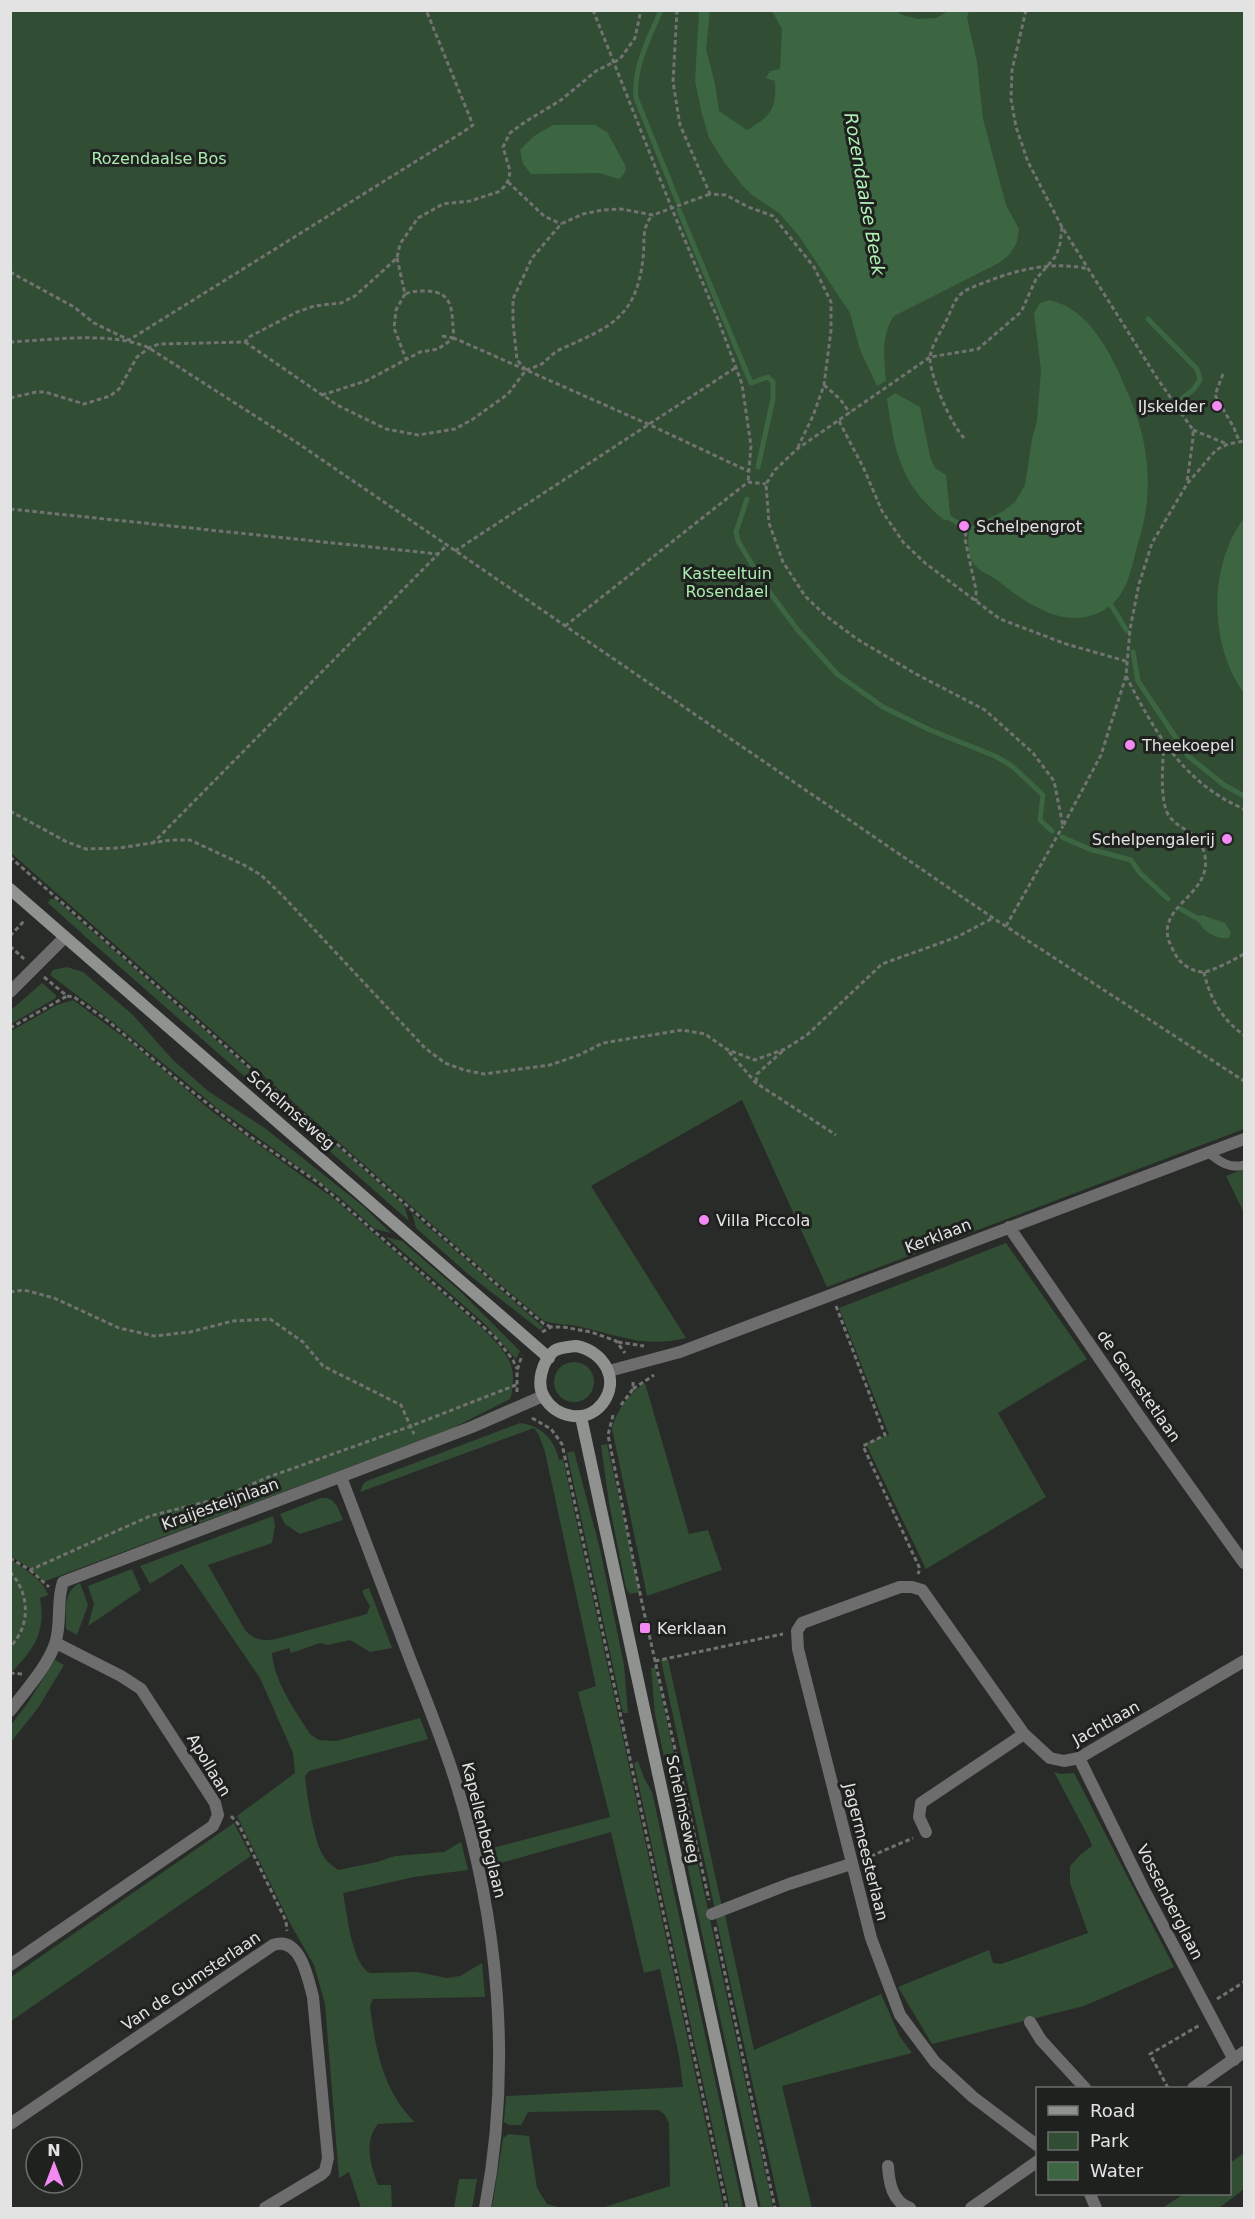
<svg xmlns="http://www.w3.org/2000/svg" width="1255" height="2219" viewBox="0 0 1255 2219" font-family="'DejaVu Sans',sans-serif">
<rect width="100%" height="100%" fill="#292b29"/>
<!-- green -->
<path fill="#314d34" d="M11 11H1244V1129L827 1287 742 1100 591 1186 686 1338C648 1348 618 1336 581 1327 569 1324 556 1325 544 1321L495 1280 11 853Z
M50 899H55L404 1205 409 1221 88 939 48 903Z
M67 967 83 972 133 1015 173 1060 208 1091 266 1129 363 1206 391 1233 375 1229 337 1195 217 1108 109 1019 50 975 53 970Z
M42 983 56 995V998L11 1024V1010Z
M73 1000 129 1041 214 1113 333 1198 483 1329C498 1344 514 1358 513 1380 512 1387 513 1392 510 1399L453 1428 43 1582 31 1569 11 1556V1031L57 1005Z
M1244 1169V1213L1226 1176Z
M412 1213 541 1325 543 1328 540 1330 468 1274 416 1228Z
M386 1237 402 1241 460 1291 520 1351 516 1359 486 1325Z
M1006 1243 1087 1359 998 1413 1046 1497 926 1569 866 1444H862L889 1435 839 1308Z
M554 1382a20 20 0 1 1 40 0a20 20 0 1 1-40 0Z
M645 1383 689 1534 708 1530 722 1570 647 1596 612 1429C615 1413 630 1392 645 1383Z
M520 1423C542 1426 554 1439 559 1460L563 1459 724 2208H591H602L670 2186 669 2123 665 2115 659 2110 528 2112 521 2125H509L504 2122 506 2096 683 2087 679 2056 660 1969 644 1973 611 1832 487 1867 484 1852 489 1849 610 1817 578 1692 596 1686 545 1452 539 1435 534 1428 360 1492 363 1484 367 1481Z
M607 1444 640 1592 630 1594 626 1588 609 1503 601 1445Z
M574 1451 600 1549 624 1665 628 1713H623L567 1453Z
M321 1498C336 1497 338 1508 343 1520L300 1534 285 1524 280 1514Z
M273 1516 275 1525 272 1543 208 1565 245 1630C256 1641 261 1641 276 1639L367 1614 370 1606 363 1594V1590L369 1588 392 1648 370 1652 350 1640 328 1645 320 1643 291 1653 289 1648 272 1653C274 1681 295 1711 311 1735L319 1740 336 1741 420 1718 428 1739 309 1771 305 1776C307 1797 313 1833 321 1852 325 1860 331 1865 338 1870L377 1862 395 1856 444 1852 461 1842 468 1870 414 1877 343 1893C347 1913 352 1965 370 1973L417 1972 447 1978 460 1976 482 1963 485 1997 373 1999 370 2006C375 2047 383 2092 415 2122L378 2124C363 2142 371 2166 378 2185H391L392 2208H361L349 2172 339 2178 325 2004 314 1965 291 1925 237 1816 295 1773 293 1753 260 1678 182 1564 150 1584 140 1566Z
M11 1560C24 1569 44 1580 48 1595L40 1598C46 1633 34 1649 11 1673Z
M132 1569 141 1590 88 1626 94 1604 88 1586Z
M80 1583 88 1605 77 1635 66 1629C66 1612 62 1592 80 1583Z
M668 1659 722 1907 715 1910 661 1660Z
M55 1660 64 1665 38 1708 11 1742V1725L27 1704Z
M655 1667 773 2208H761L655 1715 651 1668Z
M638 1761 644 1778 652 1792 743 2208H730L634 1763Z
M1054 1772 1060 1774 1074 1773 1174 1967 1084 2006 932 2044 898 1987 989 1950 993 1963 1001 1964 1088 1933 1070 1883V1866L1081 1854 1092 1846 1089 1838Z
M234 1823 251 1856 11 2021V1977Z
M725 1915 754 2050 881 1994 900 2037 912 2053 782 2086 812 2208H780L716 1918Z
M509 2134 529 2136 537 2188 547 2204 561 2208H492L503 2138Z
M1244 2153V2189L1219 2208H1162L1184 2194H1230V2163Z
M459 2179H477L472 2208H454Z"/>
<!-- water -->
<path fill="#3c6641" d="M699 11H710L706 49 715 84 719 111 747 130C770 117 777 109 775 81L766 78 770 71 780 69 782 29 772 11H895L903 15 918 19 936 18 948 11H969L967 17 977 62 983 119 1006 205 1019 229 1017 242 1010 254 999 263 894 316C881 335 884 359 886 381L877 386 860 350 850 313 799 236 779 213 752 195 742 185 724 162 709 138 702 114 695 81Z
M553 125H595L607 132 625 165C627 171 624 175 619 179L599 173 531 174 523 164 520 150 534 136Z
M1049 300C1093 309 1114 361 1130 398 1149 443 1154 492 1139 540 1132 562 1130 590 1111 605 1072 636 1028 605 997 580 989 574 978 572 972 561 968 552 966 534 972 526L1002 512 1015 502 1025 485 1032 439 1037 421 1041 370 1034 313 1040 303Z
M895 393 920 407 930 457 935 468 946 475 950 514 947 520H944C900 484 895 453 887 399Z
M1244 518V693C1209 645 1208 566 1244 518Z
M1202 915 1225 923 1231 932 1229 938C1216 940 1200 930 1197 917Z"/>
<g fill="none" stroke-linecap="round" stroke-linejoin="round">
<!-- stream -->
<path stroke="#3c6641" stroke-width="5" d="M661 10C649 38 633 68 636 98L678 202
M679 210 751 383 768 377 773 382V399L758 467
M1148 319 1197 369 1200 380 1193 390 1180 400
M747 499 736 532 738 541 765 586 797 629 837 674 883 707 930 730 995 756 1012 766 1043 795 1040 820 1052 831
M947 512 949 518 974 532
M1104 602 1111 605 1127 631
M1133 652 1138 681 1188 756 1224 785 1244 796
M1062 837 1089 849 1131 860 1140 873 1168 899
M1181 909 1202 921"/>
<!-- path -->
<path stroke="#717371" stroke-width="3" stroke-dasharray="4.5 3" stroke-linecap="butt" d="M593 10 672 209 719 322 742 384 751 446 748 482
M677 10 673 82 680 125 710 194 726 195 748 207 773 216 814 267 831 302V330L824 385 813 416 798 447
M1026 10 1012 70 1011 99 1016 127 1028 162 1062 227 1157 378 1193 430V438L1187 482
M508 182 544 216 561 224
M1062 227 1060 244 1056 256 1036 279 1021 312 978 349 930 357 797 449 775 470 766 484 769 523 783 562 805 596 826 616 857 639 916 674 985 710 1033 753 1054 781 1063 826 1101 755 1126 676 1130 629 1139 584 1152 543 1187 484 1216 450 1228 444 1244 441
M397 258 405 294C412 291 418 291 425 291 456 291 451 313 454 338L650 425 748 471
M10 272 74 307 94 323 129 340 463 132 473 125 426 10
M405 294 396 310 394 328 406 359
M442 336 454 338
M10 342C50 340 113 331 149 348L299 444 993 918 1244 1081
M245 342 337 405 386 429 418 435 455 429 473 419 508 394 526 370 517 360 513 322V299L532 258 561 224 583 214 602 210 621 209 653 215 710 194
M526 370C531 368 539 366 543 363 549 358 554 352 561 349 610 327 636 318 643 259 645 244 641 226 653 215
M1223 374 1215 395 1234 428 1239 441
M824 385 840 399 850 413
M322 395 366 381 420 352 438 349 454 338
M10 398 36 392H45L84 404 110 396 119 389 137 357 149 348 159 344 245 342 249 337 297 312 314 306 341 303 355 296 397 258 400 244 418 218 443 204 470 201 498 192 504 187 509 179 510 171 503 147 510 133 525 122 561 100 596 71 620 59 635 38 641 10
M839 421 864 469 882 511 903 542 925 563 1000 619 1066 644 1129 662
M1193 430 1227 444
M964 438C951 424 931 379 930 359 930 347 941 332 946 321 951 312 953 301 961 294 968 288 978 285 986 282 1018 269 1054 261 1089 269
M10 509 438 554
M966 532 965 539 976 590V601
M455 551 735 368
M565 626 748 482 766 484
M1126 676C1155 732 1183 783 1244 809
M1164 744C1163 762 1159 801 1169 816 1182 833 1200 830 1205 856 1212 898 1150 906 1172 948 1176 955 1178 961 1186 966 1191 969 1196 972 1202 972 1212 972 1235 959 1244 954
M10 811 67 842 86 849 119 848 171 840H190L244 865 261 875 282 895 425 1048 445 1063 464 1070 484 1074 550 1065 579 1055 603 1043 682 1030 705 1034 728 1050 755 1060 785 1049 807 1035 882 964 957 937 993 918
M152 844 446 546
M10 857 493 1281 544 1324 551 1327
M1006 926 1063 826
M10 936 25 920
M10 946 24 959
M1204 972C1209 997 1223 1021 1244 1035
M44 977 67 996 74 997 108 1021 180 1082 248 1135 319 1183 495 1337 513 1360 517 1369
M10 1028 67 996
M729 1052 756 1083 836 1135
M756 1082 757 1074 784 1050
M10 1292 24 1290 54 1298 119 1328 154 1336 190 1332 233 1321 270 1319 303 1342 323 1366 401 1405 414 1434
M836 1306 885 1435 863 1446 920 1569 918 1574
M542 1332 551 1327H563L591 1332 616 1341 625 1353
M618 1342 644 1346
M633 1389 654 1375
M517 1392V1371L522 1355
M621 1405 633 1389V1379
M613 1415 608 1435 642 1603 709 1900
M532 1418 551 1429 562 1444 727 2208
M10 1558 30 1570 150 1516 221 1498 266 1478 411 1426 516 1385
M30 1570 49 1587
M10 1572C30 1593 31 1626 10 1647
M655 1661 783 1634
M10 1673 22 1674
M231 1816 239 1825 286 1921 287 1931
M864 1859 913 1838
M715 1927 775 2208
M1217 1999 1244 1982
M1168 2088 1150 2054 1200 2025"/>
<!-- service -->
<path stroke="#6c6d6c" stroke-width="9" d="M1209 1153C1220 1162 1230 1169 1244 1165"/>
<!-- minor -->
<path stroke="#6c6d6c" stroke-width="12" d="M1009 1227 1139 1416 1244 1563
M609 1371 680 1352 1244 1139
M341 1477C364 1538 387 1599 410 1659 426 1700 443 1741 456 1783 499 1921 512 2066 485 2208
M10 1711C25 1691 47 1667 55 1644 62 1624 56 1602 63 1582L472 1427 543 1396
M1079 1758 1143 1888 1234 2060
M926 1832 919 1817 921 1803 1024 1734
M712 1914 789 1884 851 1864
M10 1965 213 1826 218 1815 215 1803 141 1689 121 1676 56 1643
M1030 2022 1041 2040 1085 2088
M1193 2088 1244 2052
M10 2124 273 1945C300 1935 308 1978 313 1997L328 2158 325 2171 322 2174 265 2208
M1038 2146 973 2097 935 2062 900 2015 871 1938 798 1649 797 1631 802 1623 900 1587H912L922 1590 1024 1734 1050 1758 1064 1761 1079 1758 1244 1661
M888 2166C889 2182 892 2202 910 2208
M1090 2194 1096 2208
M971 2208 1038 2161"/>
<!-- tertiary -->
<path stroke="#6c6d6c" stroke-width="12" d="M10 992 65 937"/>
<!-- secondary -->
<path stroke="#909290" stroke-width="12" d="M10 889 549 1358
M576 1346C604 1351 621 1380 602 1404 586 1424 556 1418 544 1397 536 1384 542 1361 554 1351 560 1347 569 1347 576 1346Z
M581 1417 752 2208"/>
</g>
<!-- markers -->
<g fill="#f28af2" stroke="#1f211f" stroke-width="2">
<circle cx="1217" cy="406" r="6"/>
<circle cx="964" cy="526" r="6"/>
<circle cx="1130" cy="745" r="6"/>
<circle cx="1227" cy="839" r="6"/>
<circle cx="704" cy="1220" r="6"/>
<rect x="639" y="1622" width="12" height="12" rx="3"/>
</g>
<g text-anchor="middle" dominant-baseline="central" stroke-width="6" stroke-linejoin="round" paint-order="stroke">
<!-- park labels -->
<g font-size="16" fill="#abedb1" stroke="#1f211f">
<text x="159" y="158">Rozendaalse Bos</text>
<text x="727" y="573">Kasteeltuin<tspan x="727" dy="18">Rosendael</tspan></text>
</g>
<!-- poi labels -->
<g font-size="16" fill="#e2e3e2" stroke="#1f211f" text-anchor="start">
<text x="1205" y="406" text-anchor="end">IJskelder</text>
<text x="976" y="526">Schelpengrot</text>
<text x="1142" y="745">Theekoepel</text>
<text x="1215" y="839" text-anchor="end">Schelpengalerij</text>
<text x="716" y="1220">Villa Piccola</text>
<text x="657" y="1628">Kerklaan</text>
</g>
<!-- street labels -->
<g font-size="16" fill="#e2e3e2" stroke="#1f211f">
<text transform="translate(291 1110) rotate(41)">Schelmseweg</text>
<text transform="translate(938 1236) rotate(-21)">Kerklaan</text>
<text transform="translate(1139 1386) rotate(55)">de Genestetlaan</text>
<text transform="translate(220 1504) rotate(-20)">Kraijesteijnlaan</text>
<text transform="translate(1106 1723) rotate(-29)">Jachtlaan</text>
<text transform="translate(209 1765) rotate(59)">Apollaan</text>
<text transform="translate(683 1809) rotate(78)">Schelmseweg</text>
<text transform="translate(484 1830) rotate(76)">Kapellenberglaan</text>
<text transform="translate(866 1852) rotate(76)">Jagermeesterlaan</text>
<text transform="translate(1170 1902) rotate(63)">Vossenberglaan</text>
<text transform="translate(191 1981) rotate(-34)">Van de Gumsterlaan</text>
</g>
<!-- water labels -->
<g font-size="18" font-style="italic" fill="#b1f3b7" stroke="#1f211f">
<text transform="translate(865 194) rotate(80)">Rozendaalse Beek</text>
</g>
</g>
<!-- border -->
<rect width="1255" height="2219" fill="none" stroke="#e2e3e2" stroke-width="24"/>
<!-- legend -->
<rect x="1036" y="2087" width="195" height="108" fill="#1f211f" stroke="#6d6f6d" stroke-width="1.5"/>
<rect x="1048" y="2106" width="30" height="9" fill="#909290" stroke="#6d6f6d" stroke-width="1.5"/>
<text x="1090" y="2117" font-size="18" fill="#e2e3e2">Road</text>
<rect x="1048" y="2132" width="30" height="18" fill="#314d34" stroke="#6d6f6d" stroke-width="1.5"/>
<text x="1090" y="2147" font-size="18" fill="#e2e3e2">Park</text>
<rect x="1048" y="2162" width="30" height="18" fill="#3c6641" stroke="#6d6f6d" stroke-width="1.5"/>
<text x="1090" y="2177" font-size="18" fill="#e2e3e2">Water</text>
<!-- north arrow -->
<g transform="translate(54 2165)"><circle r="28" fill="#1f211f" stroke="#6d6f6d" stroke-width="1.5"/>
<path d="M0-4.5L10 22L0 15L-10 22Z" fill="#f28af2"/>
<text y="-9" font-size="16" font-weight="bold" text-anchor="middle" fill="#e2e3e2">N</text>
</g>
</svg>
